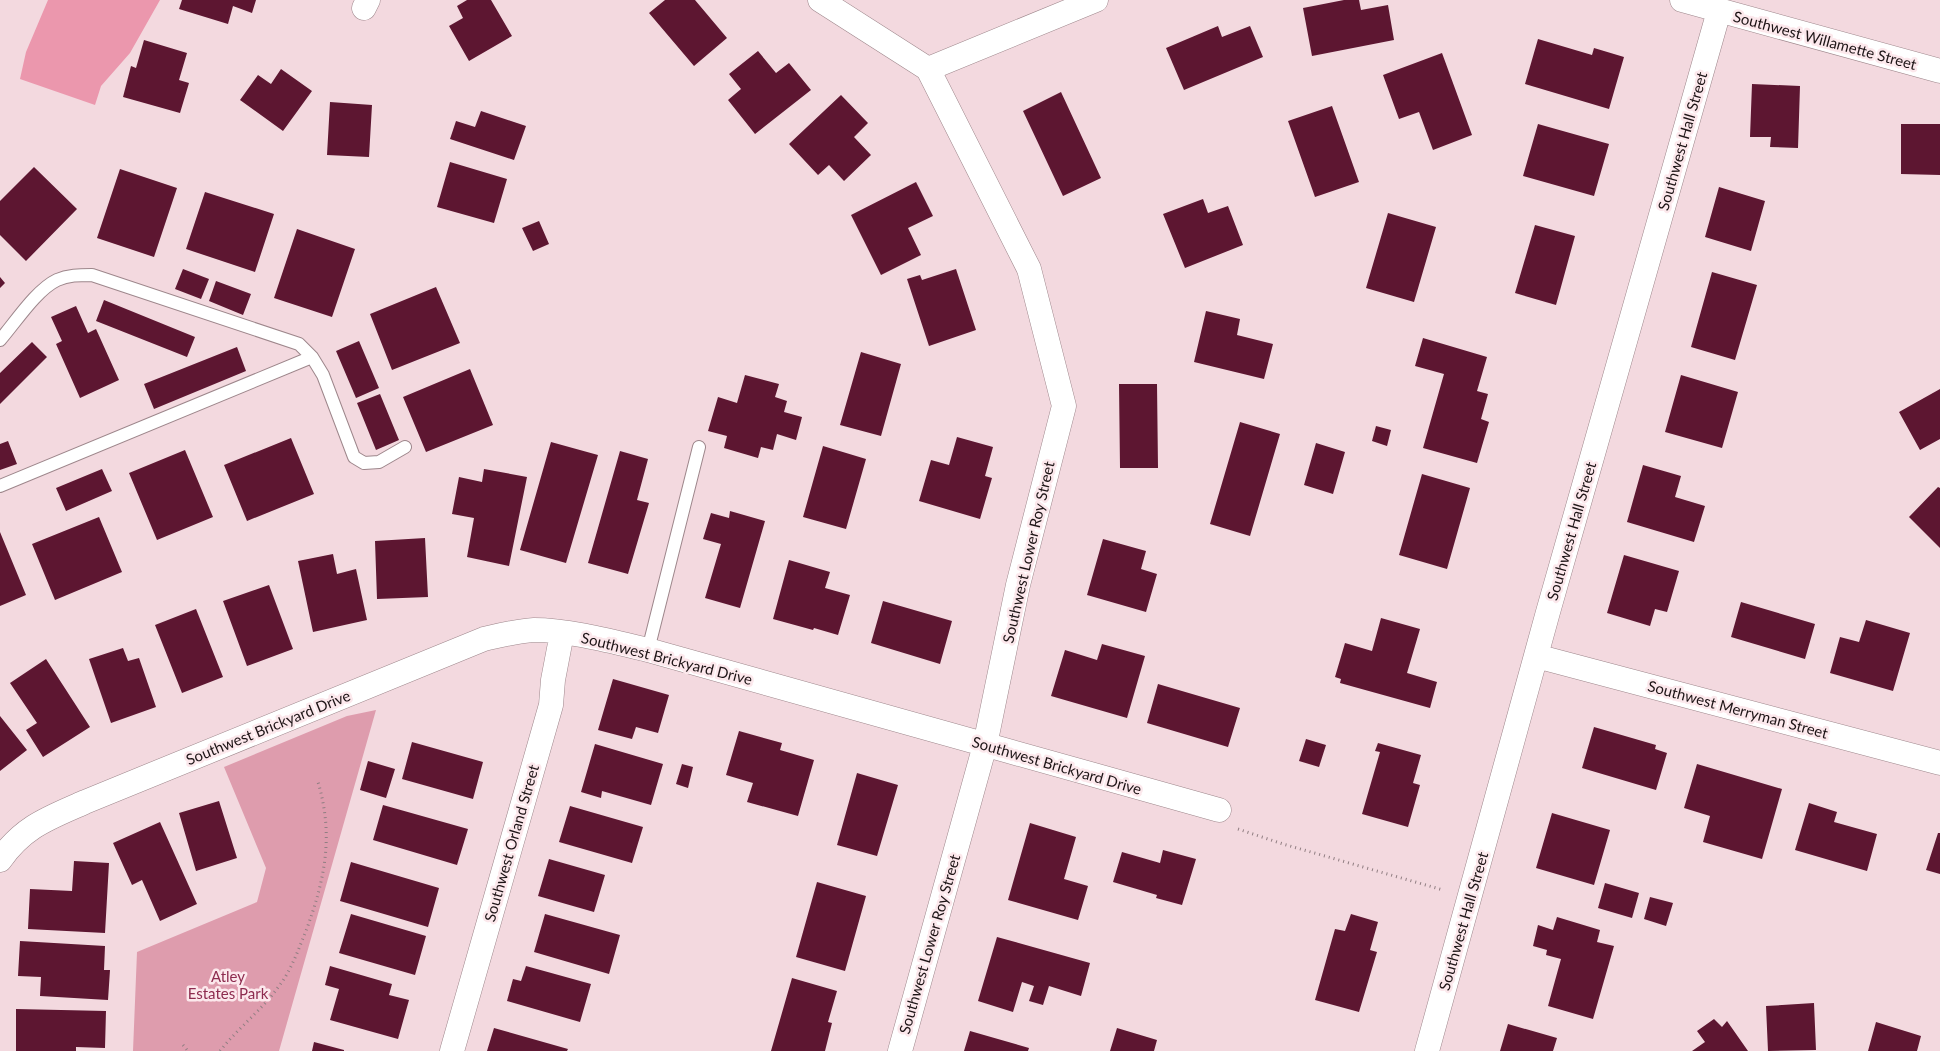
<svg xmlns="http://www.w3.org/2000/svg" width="1940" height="1051" viewBox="0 0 1940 1051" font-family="Lato,sans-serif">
<rect width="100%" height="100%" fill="#f3d9df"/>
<!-- green -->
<path fill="#de9cad" d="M376 710 279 1051H133L137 952 257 902 266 868 224 767 347 716Z"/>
<!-- forest -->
<path fill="#eb97ad" d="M48 0H160L130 53 101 86 95 105 20 79 26 52Z"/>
<!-- building -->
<path fill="#5d1631" d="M182 0H256L252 13 233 6 228 24 179 9Z
M467 0H491L512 36 469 61 449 26 463 18 457 6Z
M665 0H695L727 38 694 66 649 13Z
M1344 0H1359L1361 10 1388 5 1394 40 1312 56 1303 8Z
M1218 26 1222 37 1250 26 1263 57 1184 90 1166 48Z
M1538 39 1592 55 1594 48 1624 57 1609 109 1525 84Z
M144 40 187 53 179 80 189 83 180 113 123 97 131 66 136 68Z
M758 51 776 73 789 63 811 90 755 134 728 100 741 89 729 74Z
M1442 53 1472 135 1433 150 1419 112 1399 119 1383 75Z
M281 69 312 91 283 131 240 100 258 75 271 84Z
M1752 84 1800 86 1798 148 1770 147 1771 137H1750Z
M1061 92 1101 178 1063 196 1023 111Z
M841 95 868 123 854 137 871 155 844 181 829 165 818 175 789 144Z
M330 102 372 105 369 157 327 155Z
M1332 106 1359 182 1315 197 1288 121Z
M481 111 526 126 514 160 450 139 456 121 475 127Z
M1538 124 1609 144 1594 196 1523 176Z
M1901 124H1940V175L1901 174Z
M450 162 507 179 494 223 437 207Z
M34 167 77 209 26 261 0 235V201Z
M120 169 177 188 154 257 97 238Z
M916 182 933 216 908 228 921 255 881 275 851 215Z
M1719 187 1765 201 1751 251 1705 237Z
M205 192 274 214 255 272 186 249Z
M1203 199 1208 213 1228 206 1243 245 1185 268 1163 214Z
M1388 213 1436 227 1414 302 1366 288Z
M539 221 549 244 533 251 522 228Z
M1535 225 1575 236 1556 305 1515 293Z
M297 229 355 249 332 317 274 298Z
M183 269 209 279 201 299 175 289Z
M956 269 976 330 929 346 907 279 920 275 922 280Z
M1712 272 1757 285 1735 360 1691 347Z
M0 277 5 283 0 288Z
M216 281 251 294 243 315 209 301Z
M436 287 460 343 392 370 370 314Z
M104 300 195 337 187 357 96 321Z
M76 306 88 333 96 329 119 380 80 398 56 344 62 341 51 317Z
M1206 311 1240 319 1237 335 1273 344 1264 379 1194 362Z
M1423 338 1487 357 1477 391 1488 394 1481 419 1489 422 1477 463 1423 448 1444 374 1415 366Z
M359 341 379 388 356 398 336 351Z
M32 342 47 357 0 404V373Z
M237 347 246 371 154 409 144 384Z
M861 352 901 364 881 436 840 425Z
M470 369 493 425 426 452 403 397Z
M745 375 779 384 775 397 787 401 784 412 802 417 796 440 777 434 773 450 761 447 758 458 724 448 727 436 708 431 718 397 737 403Z
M1681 375 1738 392 1722 448 1665 432Z
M1119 384H1157L1158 468H1120Z
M1940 389V439L1920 450 1899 412Z
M380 394 399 440 376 450 357 403Z
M1240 422 1280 434 1250 536 1210 524Z
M1376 426 1391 430 1387 446 1372 441Z
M957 437 993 447 985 476 992 478 980 519 919 501 931 460 949 465Z
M291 438 314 494 247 521 224 465Z
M8 441 17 464 0 470V444Z
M551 442 598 455 566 563 520 550Z
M1316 443 1345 452 1333 494 1304 485Z
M823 446 866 459 846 529 803 517Z
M185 450 213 517 157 540 129 473Z
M620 451 648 459 637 500 649 503 628 574 588 563Z
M1643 465 1681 476 1675 497 1705 506 1694 542 1627 522Z
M102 469 112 491 66 511 56 488Z
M484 469 527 477 509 566 467 557 474 518 452 514 459 477 482 482Z
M1422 474 1470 488 1447 569 1399 555Z
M1938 487 1940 488V548L1909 517Z
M730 511 765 521 740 608 705 598 721 544 703 539 711 513 729 518Z
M99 517 122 572 55 600 32 544Z
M0 532 26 595 0 606Z
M425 538 428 597 377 599 375 541Z
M1103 539 1146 551 1141 569 1157 574 1146 612 1087 595Z
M333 554 337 574 356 569 367 620 313 632 298 561Z
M1624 555 1679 571 1667 612 1655 609 1650 626 1607 613Z
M789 560 830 572 825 588 850 595 838 635 814 628 813 630 773 619Z
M269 585 293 649 247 666 223 601Z
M883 601 952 621 940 664 871 643Z
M1741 602 1815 624 1805 659 1731 637Z
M196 609 223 677 182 693 155 625Z
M1381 618 1420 629 1407 673 1437 682 1430 708 1340 683 1341 679 1335 677 1345 643 1372 651Z
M1866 620 1910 633 1893 691 1830 673 1840 637 1859 642Z
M1102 644 1145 656 1127 718 1051 696 1065 650 1097 660Z
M123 648 128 661 139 658 156 707 111 723 89 659Z
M46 659 90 727 43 757 26 730 37 723 10 683Z
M613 679 669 695 658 733 636 727 632 739 598 730Z
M1158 684 1240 708 1228 747 1147 723Z
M0 716 27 750 0 771Z
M1594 727 1656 745 1655 749 1667 753 1656 790 1582 768Z
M739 731 782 743 780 750 814 760 798 816 747 802 753 783 726 775Z
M1306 739 1326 745 1319 767 1299 761Z
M412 742 483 762 473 799 402 779Z
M1378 743 1421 755 1413 783 1420 785 1408 827 1362 814 1380 752 1375 751Z
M595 744 663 764 651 805 602 791 601 798 581 792Z
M368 761 395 769 386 798 360 790Z
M682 764 693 767 688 788 676 784Z
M1697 764 1782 789 1762 859 1703 842 1710 816 1684 808Z
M857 773 898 785 877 856 837 845Z
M219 801 237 858 196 871 179 813Z
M1809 803 1837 812 1834 822 1877 834 1867 871 1795 850Z
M383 805 468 829 457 865 373 840Z
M570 806 643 827 632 863 559 842Z
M1552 813 1610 830 1594 885 1536 868Z
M160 822 197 904 160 921 142 880 132 885 113 843Z
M1030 823 1076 837 1064 879 1088 886 1078 920 1008 900Z
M1938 833H1940V874L1926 870Z
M1163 850 1196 859 1182 905 1156 898 1157 895 1113 882 1122 852 1160 863Z
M549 859 605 875 594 912 538 896Z
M74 861 109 863 105 933 28 929 30 889 72 891Z
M351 862 439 888 428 927 340 901Z
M817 882 866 896 845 971 796 957Z
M1605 883 1639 893 1632 918 1598 908Z
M1650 897 1673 903 1666 926 1644 919Z
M351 914 426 936 415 975 339 953Z
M545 914 620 935 609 974 534 952Z
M1351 914 1378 922 1370 950 1377 952 1359 1012 1315 1000 1335 929 1345 931Z
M1557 917 1600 930 1597 942 1614 946 1593 1019 1548 1006 1561 959 1546 955 1547 950 1533 946 1538 925 1553 930Z
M997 937 1090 963 1081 996 1049 986 1043 1005 1029 1001 1034 986 1022 982 1013 1012 978 1001Z
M20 941 105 946 104 970H110L108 1000 40 996 41 977 18 976Z
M330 966 392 984 389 995 409 1000 398 1039 330 1020 339 989 325 985Z
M526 966 591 984 580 1022 507 1001 513 979 521 981Z
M792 978 837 991 828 1022 832 1023 825 1051H771Z
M1814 1003 1816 1050 1768 1051 1766 1006Z
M16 1009 106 1011 105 1048 76 1047V1051H16Z
M1714 1019 1722 1027 1727 1021 1748 1051H1692L1705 1042 1697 1031Z
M1876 1022 1921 1036 1917 1051H1868Z
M1508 1024 1557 1038 1553 1051H1500Z
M494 1028 568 1049 567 1051H487Z
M1117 1028 1157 1040 1154 1051H1110Z
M970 1031 1029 1048 1028 1051H964Z
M314 1042 344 1050V1051H312Z"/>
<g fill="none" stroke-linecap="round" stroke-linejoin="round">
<defs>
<path id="lane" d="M0 340C15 323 36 290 57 280 68 275 79 275 92 275L299 344 312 357 323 375 354 457 364 463 379 462 405 447
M0 486 312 357
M648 650 699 447"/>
<path id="street" d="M820 0 928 69 1096 0
M1682 0 1940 71
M364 8 368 0
M1536 656 1940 763
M0 860C24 826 49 818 85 802L484 639C501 635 517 631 534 630 569 630 614 642 648 650L1219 810
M452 1051 551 705 553 680 562 633
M900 1051 985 745 1018 585 1064 406 1029 269 928 69
M1427 1051 1548 612 1719 11"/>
</defs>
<!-- lane casing -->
<use href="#lane" stroke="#9d868b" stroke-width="14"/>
<!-- street casing -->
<use href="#street" stroke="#9d868b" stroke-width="25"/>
<!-- path -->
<path stroke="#907e82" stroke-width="3" stroke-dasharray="1 4" stroke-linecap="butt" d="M1238 829 1283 844 1443 890
M183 1045 188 1051
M220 1051C238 1028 262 1010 279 986 292 969 298 950 306 931 325 879 334 836 318 782"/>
<!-- lane -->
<use href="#lane" stroke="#fff" stroke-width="12"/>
<!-- street -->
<use href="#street" stroke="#fff" stroke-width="24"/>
</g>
<g text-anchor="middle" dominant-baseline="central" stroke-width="5" stroke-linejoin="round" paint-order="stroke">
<!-- street labels -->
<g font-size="15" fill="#1d1416" stroke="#fce8ec">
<text transform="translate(1825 40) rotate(15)">Southwest Willamette Street</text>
<text transform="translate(1682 141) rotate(-74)">Southwest Hall Street</text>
<text transform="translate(1571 531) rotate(-74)">Southwest Hall Street</text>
<text transform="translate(1028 552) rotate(-77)">Southwest Lower Roy Street</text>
<text transform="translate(667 658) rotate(14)">Southwest Brickyard Drive</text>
<text transform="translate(1738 709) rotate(15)">Southwest Merryman Street</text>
<text transform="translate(268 727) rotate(-22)">Southwest Brickyard Drive</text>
<text transform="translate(1057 765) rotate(16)">Southwest Brickyard Drive</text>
<text transform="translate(511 843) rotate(-74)">Southwest Orland Street</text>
<text transform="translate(1463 921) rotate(-74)">Southwest Hall Street</text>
<text transform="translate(929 944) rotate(-74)">Southwest Lower Roy Street</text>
</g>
<!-- park labels -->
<g font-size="15" fill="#8e2c4f" stroke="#fce8ec">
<text x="228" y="976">Atley<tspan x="228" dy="17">Estates Park</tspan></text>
</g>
</g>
</svg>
